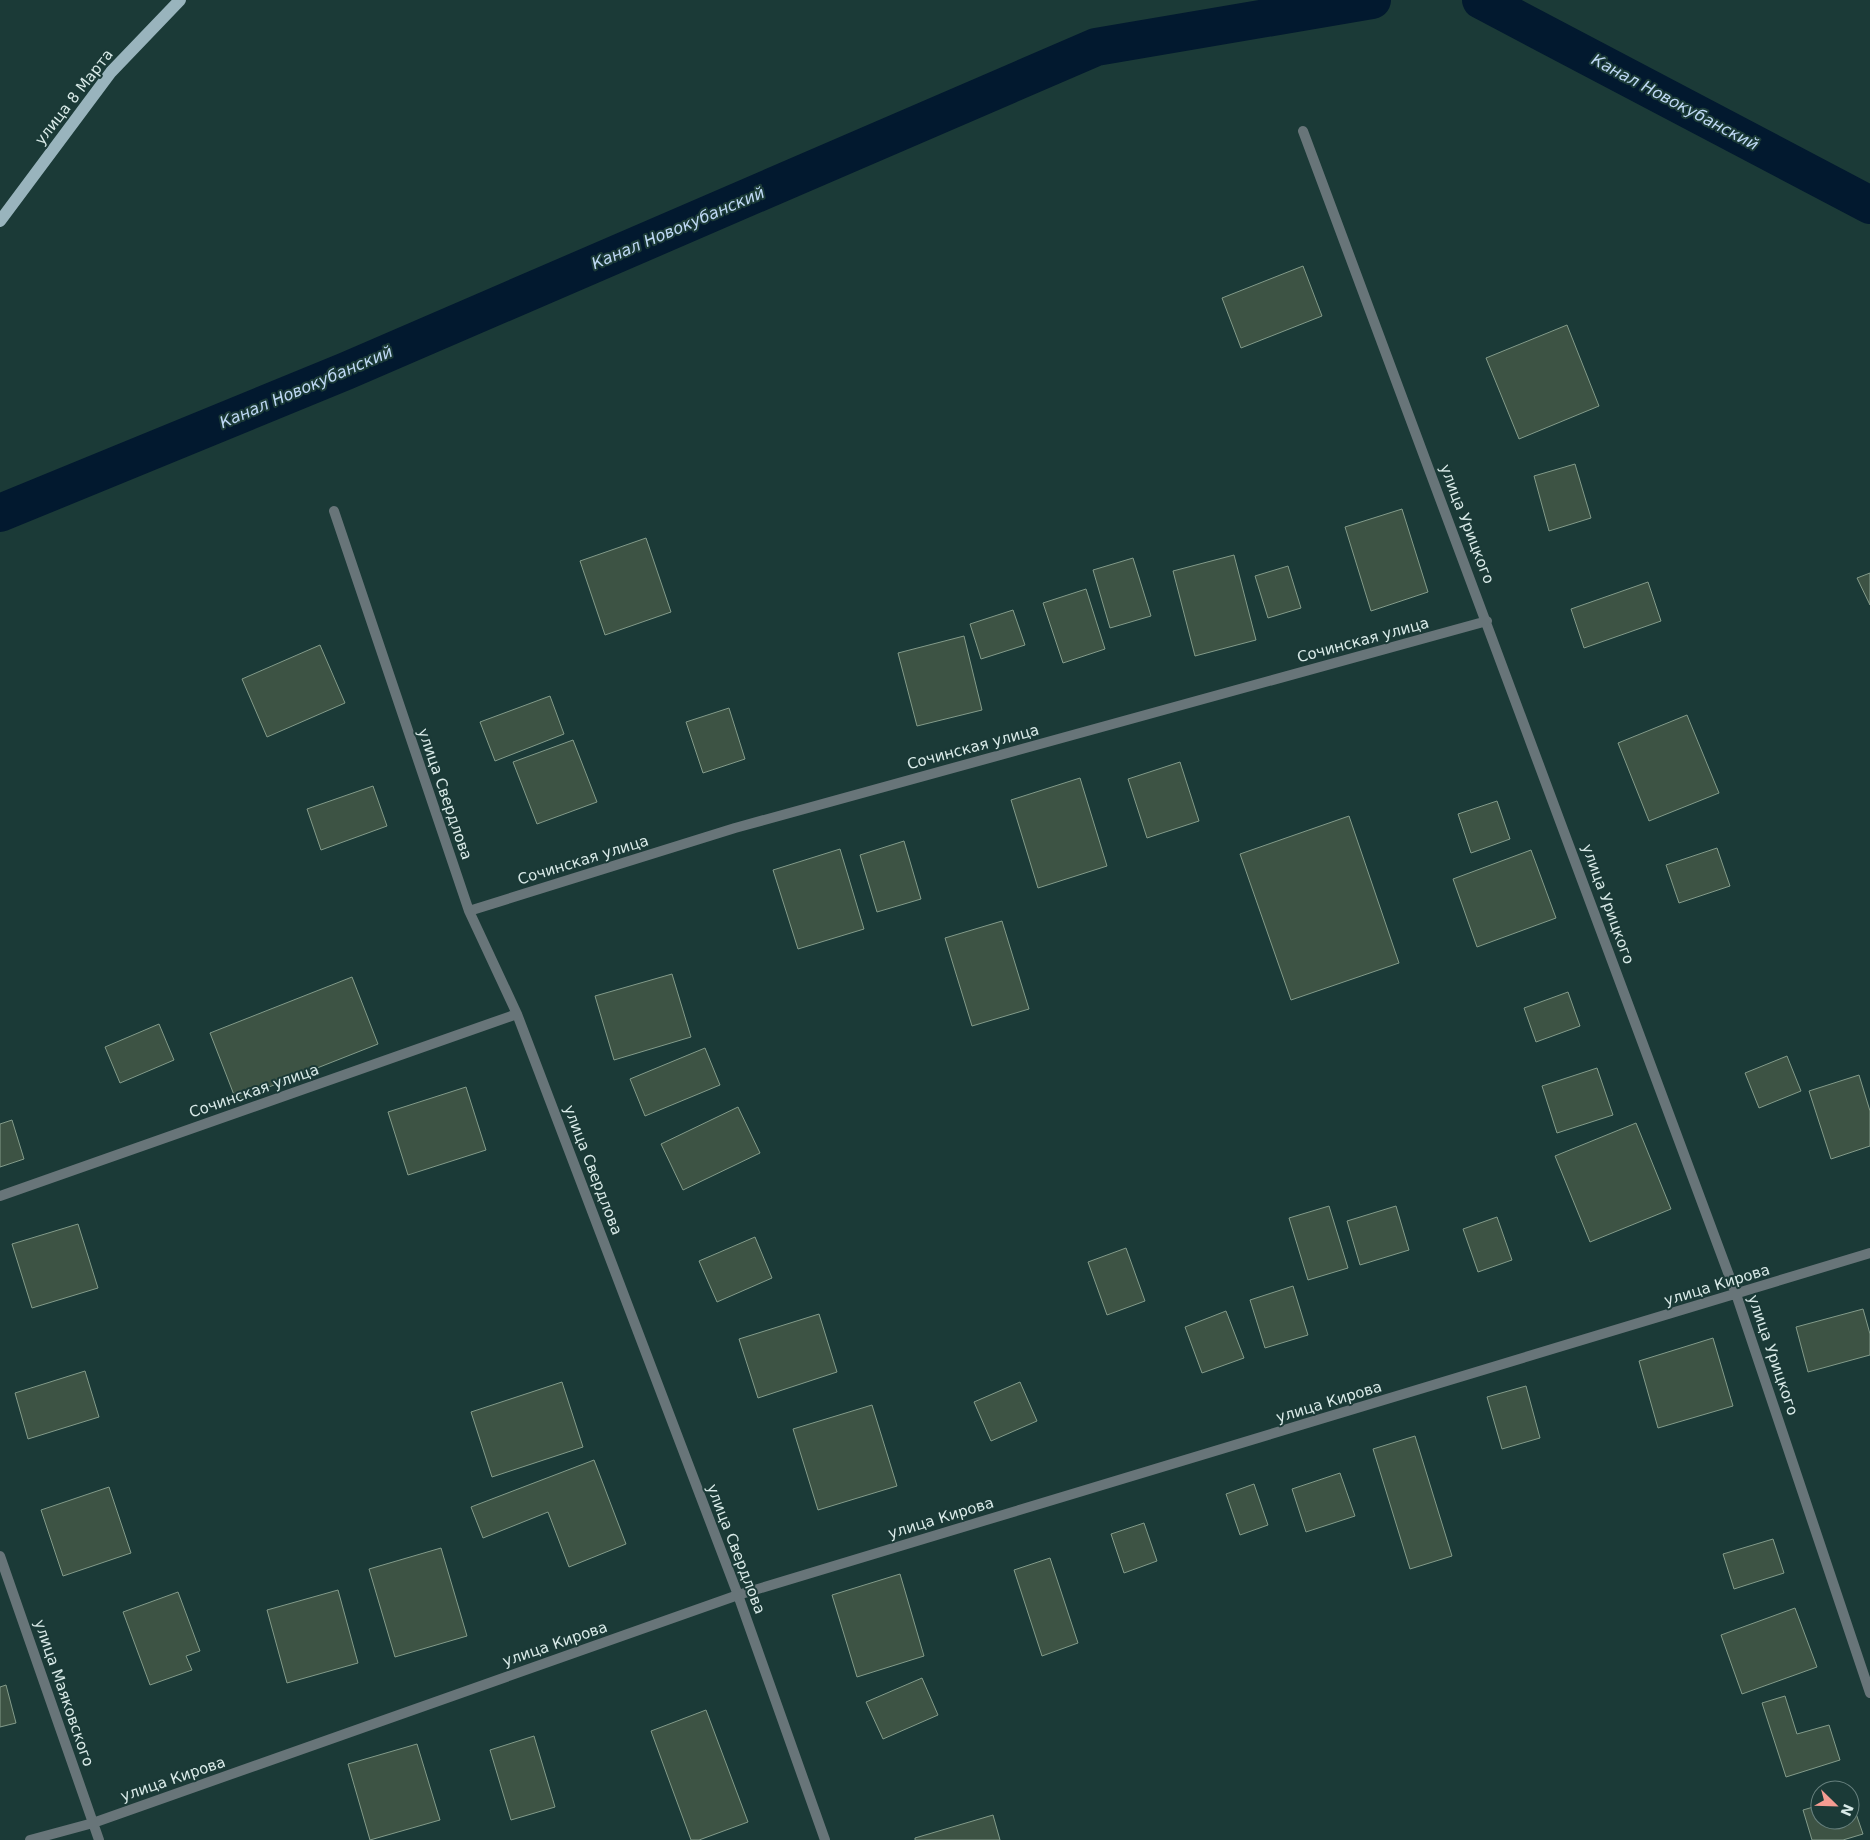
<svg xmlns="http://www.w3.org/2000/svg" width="1870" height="1840" viewBox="0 0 1870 1840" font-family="'DejaVu Sans',sans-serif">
<rect width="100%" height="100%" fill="#1b3a37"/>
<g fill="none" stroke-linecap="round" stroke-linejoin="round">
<!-- canal -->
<path stroke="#02192f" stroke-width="38" d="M1481 0 1870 205
M0 513 346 371 1096 47 1372 0"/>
</g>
<!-- building -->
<path fill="#3d5344" stroke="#839b8a" d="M1303 266 1322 316 1241 348 1222 298Z
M1567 325 1599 406 1519 439 1486 358Z
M1575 464 1591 518 1549 531 1534 476Z
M1402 509 1428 592 1371 611 1345 527Z
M646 538 671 612 605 635 580 561Z
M1234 555 1256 640 1195 656 1173 571Z
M1133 558 1151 616 1110 628 1093 570Z
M1288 566 1301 608 1268 618 1255 576Z
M1870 573V605L1857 578Z
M1648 582 1661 621 1584 648 1571 609Z
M1086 589 1105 649 1063 663 1043 603Z
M1013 610 1025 645 981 659 970 624Z
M964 636 982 710 917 726 898 653Z
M320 645 345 703 267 737 242 679Z
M550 696 564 734 495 761 480 722Z
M729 708 745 759 703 773 686 722Z
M1687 715 1719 793 1649 821 1618 743Z
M573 740 597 802 537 824 513 762Z
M1180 762 1199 821 1147 838 1128 779Z
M1080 778 1107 866 1038 888 1011 800Z
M373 786 387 826 321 850 307 809Z
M1497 801 1510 839 1471 853 1458 814Z
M1349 816 1399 963 1291 1000 1240 854Z
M904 841 921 899 877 912 860 855Z
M1717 848 1730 886 1679 903 1666 865Z
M840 849 864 929 798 949 773 870Z
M1531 850 1556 918 1477 947 1453 879Z
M1002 921 1029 1009 972 1026 945 938Z
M672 974 691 1037 614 1060 595 996Z
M352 977 378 1044 236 1100 210 1033Z
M1568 992 1580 1026 1536 1042 1524 1008Z
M159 1024 174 1060 120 1083 105 1047Z
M705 1048 720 1085 645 1116 630 1079Z
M1787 1056 1801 1091 1759 1108 1745 1073Z
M1597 1068 1613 1115 1557 1133 1542 1086Z
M1859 1075 1870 1111V1146L1831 1159 1809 1091Z
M466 1087 486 1150 408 1175 388 1112Z
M738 1107 760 1153 683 1190 661 1144Z
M12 1120 24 1159 0 1167V1124Z
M1636 1123 1671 1209 1590 1242 1555 1156Z
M1329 1206 1348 1268 1308 1280 1289 1218Z
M1396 1206 1409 1250 1360 1265 1347 1221Z
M1497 1217 1512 1260 1478 1272 1463 1229Z
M78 1224 98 1288 32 1308 12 1244Z
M755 1237 772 1278 717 1302 699 1261Z
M1126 1248 1145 1301 1107 1315 1088 1262Z
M1293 1286 1308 1335 1265 1348 1250 1300Z
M1863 1309 1870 1334V1355L1808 1372 1796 1327Z
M1226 1311 1244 1358 1202 1373 1185 1327Z
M819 1314 837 1372 758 1398 739 1339Z
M1713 1338 1733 1406 1658 1428 1639 1361Z
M85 1371 99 1417 28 1439 15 1393Z
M562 1382 583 1447 492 1477 471 1412Z
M1020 1382 1037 1421 991 1441 974 1402Z
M1526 1386 1540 1438 1502 1449 1487 1397Z
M872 1405 897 1486 818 1510 793 1429Z
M1415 1436 1452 1556 1410 1569 1373 1449Z
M594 1460 626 1544 569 1567 548 1512 483 1538 471 1507Z
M1340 1473 1355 1516 1306 1532 1292 1489Z
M1254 1484 1268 1525 1240 1535 1226 1494Z
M109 1487 131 1553 63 1576 41 1510Z
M1144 1523 1157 1561 1124 1573 1111 1534Z
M1773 1539 1784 1573 1734 1589 1723 1554Z
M441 1548 467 1636 395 1657 369 1569Z
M1050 1558 1078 1643 1042 1656 1014 1570Z
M900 1574 924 1656 857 1677 832 1595Z
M338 1590 358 1663 287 1683 267 1610Z
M178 1592 200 1651 186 1656 192 1670 150 1685 123 1612Z
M1795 1608 1817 1667 1742 1694 1721 1635Z
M922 1678 938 1715 883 1739 866 1702Z
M6 1685 16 1723 0 1727V1687Z
M1785 1696 1797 1734 1829 1725 1840 1760 1786 1777 1762 1703Z
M706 1710 748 1822 699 1840H691L651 1731Z
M534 1736 555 1807 511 1820 490 1750Z
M417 1744 440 1820 370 1840 348 1764Z
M1850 1796 1863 1834 1843 1840H1812L1803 1810 1820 1805V1820H1850Z
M993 1815 1000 1840H915V1838Z"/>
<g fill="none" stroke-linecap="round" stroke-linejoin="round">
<!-- street -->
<path stroke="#687579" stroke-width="10" d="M1303 131 1736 1294 1870 1693
M334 511 469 911 517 1014 738 1595 825 1840
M469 911 735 828 1487 621
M0 1196 517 1014
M0 1556 99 1840
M30 1840 93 1823 738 1595 1870 1253"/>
<!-- primary -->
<path stroke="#99b4bd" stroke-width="12" d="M0 221 111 72 180 0"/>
</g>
<g text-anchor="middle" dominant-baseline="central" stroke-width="4" stroke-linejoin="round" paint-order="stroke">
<!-- street labels -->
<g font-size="15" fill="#d9eae8" stroke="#1b3a37">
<text transform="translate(74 97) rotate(-52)">улица 8 Марта</text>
<text transform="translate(1467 524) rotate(69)">улица Урицкого</text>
<text transform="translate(1363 640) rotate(-15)">Сочинская улица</text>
<text transform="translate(973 747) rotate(-15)">Сочинская улица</text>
<text transform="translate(445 794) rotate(71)">улица Свердлова</text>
<text transform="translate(583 860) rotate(-17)">Сочинская улица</text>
<text transform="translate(1608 904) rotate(70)">улица Урицкого</text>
<text transform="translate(254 1091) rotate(-19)">Сочинская улица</text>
<text transform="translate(593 1170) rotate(69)">улица Свердлова</text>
<text transform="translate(1717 1285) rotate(-17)">улица Кирова</text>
<text transform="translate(1773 1355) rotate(71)">улица Урицкого</text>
<text transform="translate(1329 1402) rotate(-17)">улица Кирова</text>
<text transform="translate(941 1518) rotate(-17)">улица Кирова</text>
<text transform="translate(736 1549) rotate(69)">улица Свердлова</text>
<text transform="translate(555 1644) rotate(-19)">улица Кирова</text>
<text transform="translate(64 1693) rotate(71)">улица Маяковского</text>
<text transform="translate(173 1779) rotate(-19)">улица Кирова</text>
</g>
<!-- water labels -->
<g font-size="16" font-style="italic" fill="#bfd9f5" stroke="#1b3a37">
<text transform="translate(1675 102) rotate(28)">Канал Новокубанский</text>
<text transform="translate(678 228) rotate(-23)">Канал Новокубанский</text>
<text transform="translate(306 387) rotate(-23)">Канал Новокубанский</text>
</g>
</g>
<!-- north arrow -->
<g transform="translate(1835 1805) rotate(113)"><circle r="24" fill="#1b3a37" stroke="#67807e"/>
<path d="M0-4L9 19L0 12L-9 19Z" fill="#f59c92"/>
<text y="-8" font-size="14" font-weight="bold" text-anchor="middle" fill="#d9eae8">N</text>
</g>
</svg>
